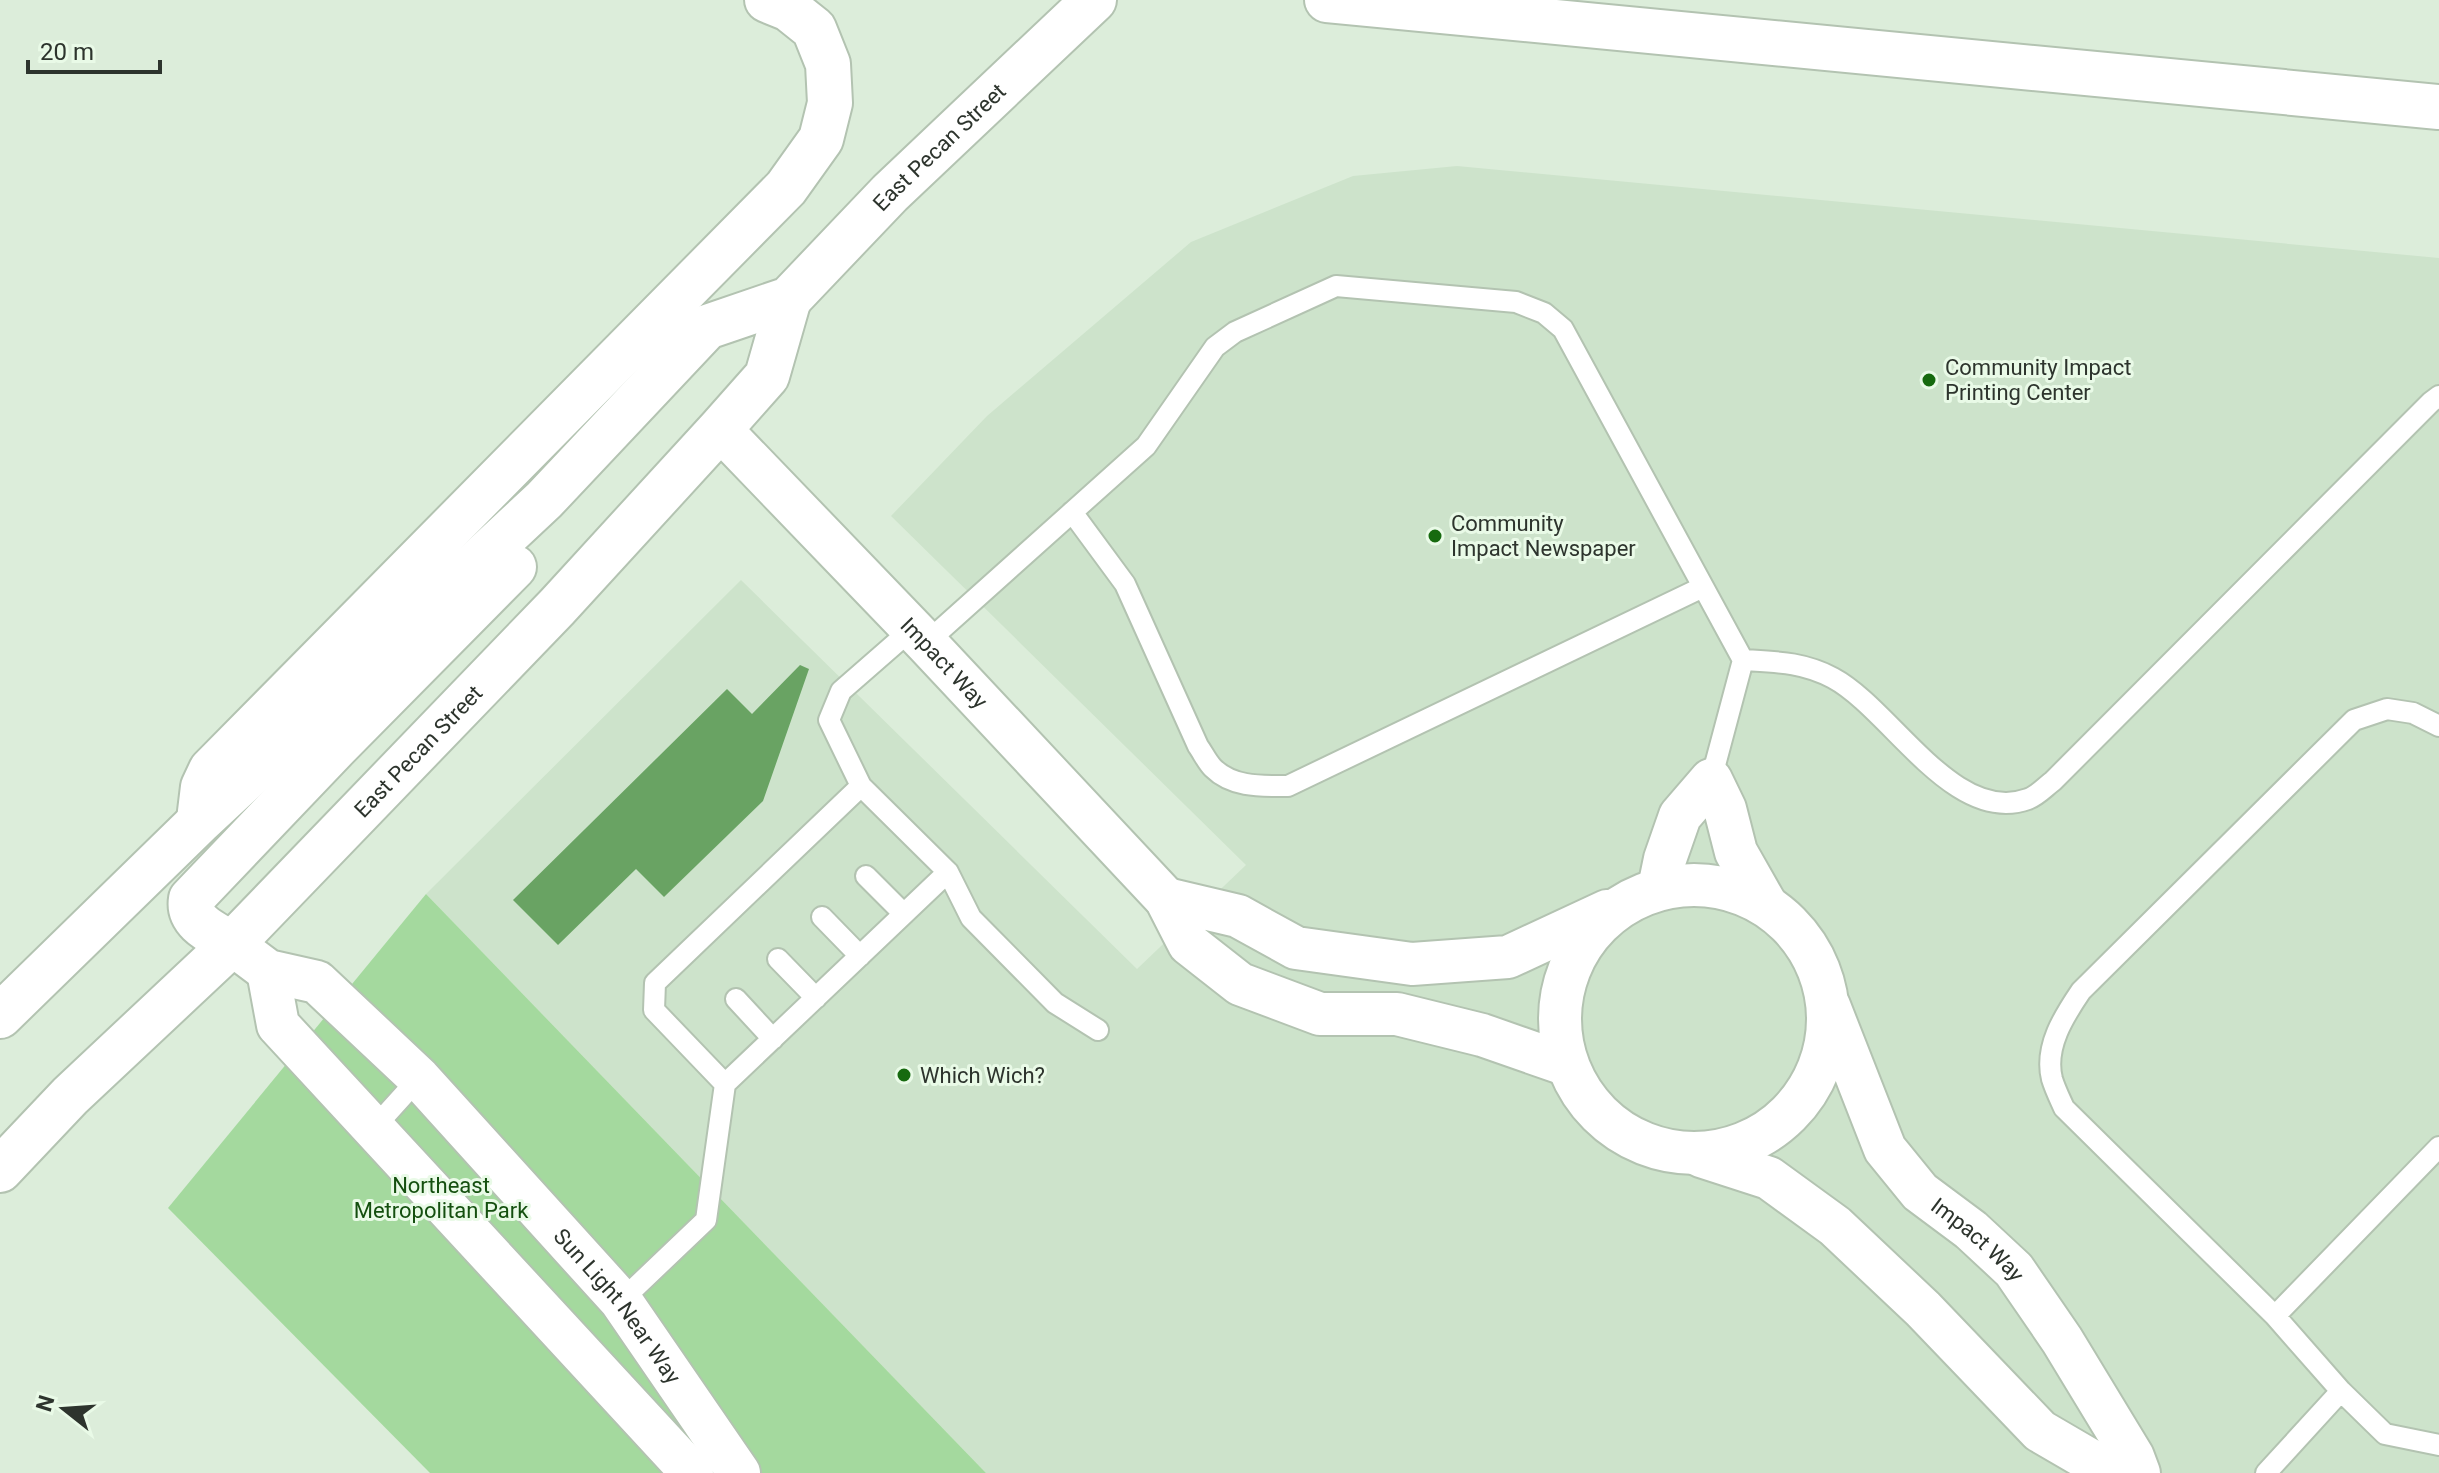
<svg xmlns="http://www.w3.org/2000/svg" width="2439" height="1473" viewBox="0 0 2439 1473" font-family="Roboto,sans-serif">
<rect width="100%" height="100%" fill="#dcedda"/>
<!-- built -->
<path fill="#cde3cb" d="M1457 166 2439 258V1473H986L426 894 741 580 1137 969 1246 865 891 516 987 416 1191 242 1353 176Z"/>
<!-- green -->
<path fill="#a4d99e" d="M426 894 986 1473H430L168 1208Z"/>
<!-- water -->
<path fill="#69a363" d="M800 665 809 669 763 801 664 897 636 869 558 945 513 900 727 689 752 714Z"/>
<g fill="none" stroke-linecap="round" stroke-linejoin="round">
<defs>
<path id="lane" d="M1072 512 1125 584 1198 746C1203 753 1207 762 1213 768 1233 788 1263 786 1288 786L1703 587
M926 643 1146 446 1215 347 1235 332 1336 286 1516 302 1544 313 1563 329 1743 660 1711 780
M1743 660C1776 662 1803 662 1833 678 1891 709 1954 826 2028 799 2037 796 2045 787 2053 781L2431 402 2439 396
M861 786 829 720 841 691 912 629
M866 876 904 914
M822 917 860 956
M778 959 816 998
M736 999 773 1039
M725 1084 654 1010 655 983 861 786 948 872
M373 1129 419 1078
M621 1301 706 1220 725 1084 948 872 971 918 1055 1003 1098 1030
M2275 1316 2439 1147
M2341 1391 2385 1434 2439 1445
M2266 1473 2341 1391 2275 1316 2064 1108C2060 1099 2055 1089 2052 1079 2044 1047 2064 1016 2081 991L2354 720 2387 709 2413 713 2439 726"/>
<g id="street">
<path id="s1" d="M720 429 926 643 1166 899 1189 944 1240 984 1320 1014H1397L1482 1035 1565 1064"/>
<circle cx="1694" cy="1019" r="134"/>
<path d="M1659 888 1665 859 1680 816 1711 780 1725 809 1736 852 1765 903"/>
<path d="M1166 899 1238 916 1296 948 1412 964 1508 957 1607 911"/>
<path id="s2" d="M232 944 268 971 317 982 419 1078 621 1301 739 1473"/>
<path d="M268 971 278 1025 692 1473"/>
<path id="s3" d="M1829 1006 1885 1149 1920 1192 1971 1230 2014 1270 2062 1340 2133 1457 2139 1473"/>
<path d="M1701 1156 1769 1178 1835 1226 1923 1309 2040 1431 2112 1473"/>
</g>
<g id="secondary">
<path d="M199 820 203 787 211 770 786 188 821 139 830 103 828 64 814 29 789 9 767 0"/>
<path d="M232 944C214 933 187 923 191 899L337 746 514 567"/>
<path id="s4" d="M0 1016 199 822 544 500 707 327 789 299 890 193 1094 0"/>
<path id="s5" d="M0 1170 70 1096 232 944 557 607 720 429 767 376 789 299"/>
</g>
<path id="highway" d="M1327 0 2439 107"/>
</defs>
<!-- lane casing -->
<use href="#lane" stroke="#b3c3b1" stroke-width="24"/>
<!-- street casing -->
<use href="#street" stroke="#b3c3b1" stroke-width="46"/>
<!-- secondary casing -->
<use href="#secondary" stroke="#b3c3b1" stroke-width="48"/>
<!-- highway casing -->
<use href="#highway" stroke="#b3c3b1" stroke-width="48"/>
<!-- lane -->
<use href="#lane" stroke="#fff" stroke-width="20"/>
<!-- street -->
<use href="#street" stroke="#fff" stroke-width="42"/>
<!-- secondary -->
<use href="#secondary" stroke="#fff" stroke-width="44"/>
<!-- highway -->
<use href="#highway" stroke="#fff" stroke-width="44"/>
</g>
<!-- markers -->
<g fill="#166a0f" stroke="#e9fae7" stroke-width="3">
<circle cx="1929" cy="380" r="8"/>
<circle cx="1435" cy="536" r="8"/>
<circle cx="904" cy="1075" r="8"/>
</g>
<g text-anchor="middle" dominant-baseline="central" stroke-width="6" stroke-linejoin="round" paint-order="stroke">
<!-- street labels -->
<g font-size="22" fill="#2d342d" stroke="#e9fae7">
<text stroke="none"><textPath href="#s4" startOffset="1288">East Pecan Street</textPath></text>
<text stroke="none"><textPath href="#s1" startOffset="324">Impact Way</textPath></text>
<text stroke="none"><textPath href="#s5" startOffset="592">East Pecan Street</textPath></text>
<text stroke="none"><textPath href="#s3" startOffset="284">Impact Way</textPath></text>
<text stroke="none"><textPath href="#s2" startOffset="538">Sun Light Near Way</textPath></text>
</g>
<!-- poi labels -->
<g font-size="22" fill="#2d342d" stroke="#e9fae7" text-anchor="start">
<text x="1945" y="367">Community Impact<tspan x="1945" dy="25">Printing Center</tspan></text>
<text x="1451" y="523">Community<tspan x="1451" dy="25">Impact Newspaper</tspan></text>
<text x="920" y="1075">Which Wich?</text>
</g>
<!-- park labels -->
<g font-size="22" fill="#144f0f" stroke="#e9fae7">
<text x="441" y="1185">Northeast<tspan x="441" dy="25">Metropolitan Park</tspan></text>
</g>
</g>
<!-- north arrow -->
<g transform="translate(64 1409) rotate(287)" stroke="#e9fae7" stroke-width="6" paint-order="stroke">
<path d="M0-6L14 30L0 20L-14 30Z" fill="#2d342d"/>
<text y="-12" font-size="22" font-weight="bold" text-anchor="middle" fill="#2d342d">N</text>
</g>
<!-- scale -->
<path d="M28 60v12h132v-12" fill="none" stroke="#2d342d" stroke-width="4"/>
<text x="40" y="60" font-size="24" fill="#2d342d" stroke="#e9fae7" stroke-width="6" paint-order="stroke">20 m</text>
</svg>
